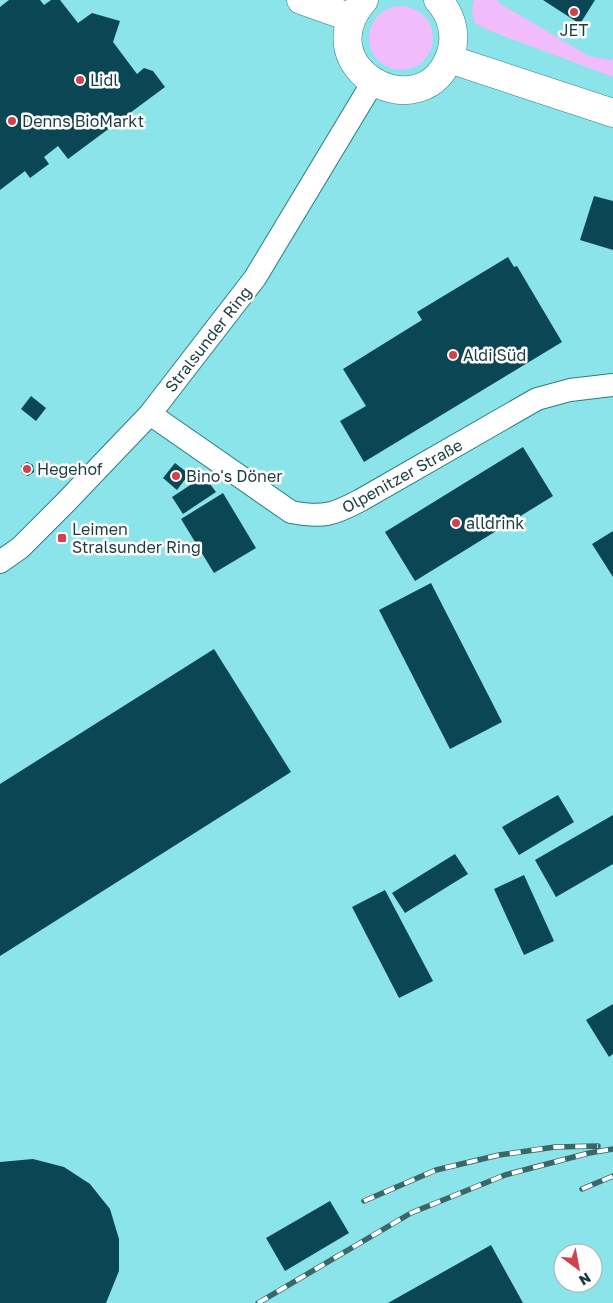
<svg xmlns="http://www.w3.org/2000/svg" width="613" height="1303" viewBox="0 0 613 1303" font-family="'Golos Text',sans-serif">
<rect width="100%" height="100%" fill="#a1f0f5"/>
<!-- built -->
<path fill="#8ae4e9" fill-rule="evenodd" d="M0 0H613V1303H0ZM563 1253H593V1283H563Z"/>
<!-- green -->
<path fill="#f1bcfc" d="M474 0H498L499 3 589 56 611 60 613 57V77L485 29 474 22 472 11Z
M369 38a32 32 0 1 1 64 0a32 32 0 1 1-64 0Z"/>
<!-- building -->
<path fill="#0b4655" d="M9 0H40L44 5 51 0H60L78 23 92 13 120 21 113 42 137 74 144 68 153 71 165 87 68 159 58 146 44 157 49 164 30 178 25 171 0 190V7Z
M543 0H595L580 24Z
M594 196 613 201V250L580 240Z
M508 257 514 267 517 266 562 342 364 462 340 421 366 406 343 369 422 320 417 312Z
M31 396 46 408 36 421 21 409Z
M523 447 553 496 415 581 385 532Z
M27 462 33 465 34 472 28 476 22 473 21 466Z
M175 463 189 474 177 490 163 478Z
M204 476 216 492 183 514 172 497Z
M223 493 256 548 214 573 181 519Z
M613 531V577L592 544Z
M431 583 502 722 450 749 379 610Z
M214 649 291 772 0 956V784Z
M558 795 574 822 519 855 502 827Z
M613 815V864L556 897 535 860Z
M455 854 468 874 405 913 392 893Z
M524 875 554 941 524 955 494 889Z
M385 890 433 981 399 998 352 907Z
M613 1004V1054L609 1057 586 1020Z
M33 1159 64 1167 90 1184 110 1209 119 1239V1271L106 1303H0V1162Z
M330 1201 349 1233 285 1271 266 1238Z
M491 1245 523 1303H388Z"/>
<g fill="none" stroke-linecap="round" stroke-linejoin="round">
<defs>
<path id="minor" d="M150 414 291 512C323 518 333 515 361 500L537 399 570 390 613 385
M0 562 20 548 64 504 150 414 255 278 373 82"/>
<path id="secondary" d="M301 0 352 18
M364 0C304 69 425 133 451 53 457 34 451 14 438 0
M449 59 613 113"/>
</defs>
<!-- minor casing -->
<use href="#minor" stroke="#2b7d81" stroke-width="24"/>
<!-- secondary casing -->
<use href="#secondary" stroke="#2b7d81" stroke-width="29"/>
<!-- minor -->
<use href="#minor" stroke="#fff" stroke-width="22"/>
<!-- secondary -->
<use href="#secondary" stroke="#fff" stroke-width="28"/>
<defs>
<path id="rail" d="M582 1189 613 1176
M364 1201 436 1170 499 1155 555 1147 598 1146
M258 1303 411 1213 505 1175 589 1153 613 1149"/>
</defs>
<!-- rail casing -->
<use href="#rail" stroke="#3b676a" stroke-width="5.5"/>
<!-- rail -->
<use href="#rail" stroke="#fff" stroke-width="4" stroke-dasharray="11" stroke-linecap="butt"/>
</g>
<!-- markers -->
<g fill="#d2424d" stroke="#fff" stroke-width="2">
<circle cx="574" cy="12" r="5"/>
<circle cx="80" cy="80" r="5"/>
<circle cx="12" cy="121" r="5"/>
<circle cx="453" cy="355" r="5"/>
<circle cx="27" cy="469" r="5"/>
<circle cx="176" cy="476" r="5"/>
<circle cx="456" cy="523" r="5"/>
<rect x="57" y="533" width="10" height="10" rx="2.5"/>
</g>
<g text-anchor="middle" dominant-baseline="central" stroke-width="5" stroke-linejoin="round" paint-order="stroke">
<!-- poi labels -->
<g font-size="16" fill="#1b3c3e" stroke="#fff" text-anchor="start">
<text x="574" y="30" text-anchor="middle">JET</text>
<text x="90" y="80">Lidl</text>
<text x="22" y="121">Denns BioMarkt</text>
<text x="463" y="355">Aldi Süd</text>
<text x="37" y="469">Hegehof</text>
<text x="186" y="476">Bino's Döner</text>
<text x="466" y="523">alldrink</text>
<text x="72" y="529">Leimen<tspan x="72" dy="18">Stralsunder Ring</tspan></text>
</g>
<!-- street labels -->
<g font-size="16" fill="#1b3c3e" stroke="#fff">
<text transform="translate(208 339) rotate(-52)">Stralsunder Ring</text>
<text transform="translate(402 476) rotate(-29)">Olpenitzer Straße</text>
</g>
</g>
<!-- north arrow -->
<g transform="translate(578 1268) rotate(148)"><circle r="24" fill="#ffffff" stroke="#a4b1b2"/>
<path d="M0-4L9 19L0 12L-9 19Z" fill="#d2424d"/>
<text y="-8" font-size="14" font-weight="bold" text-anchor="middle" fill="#1b3c3e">N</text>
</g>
</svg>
